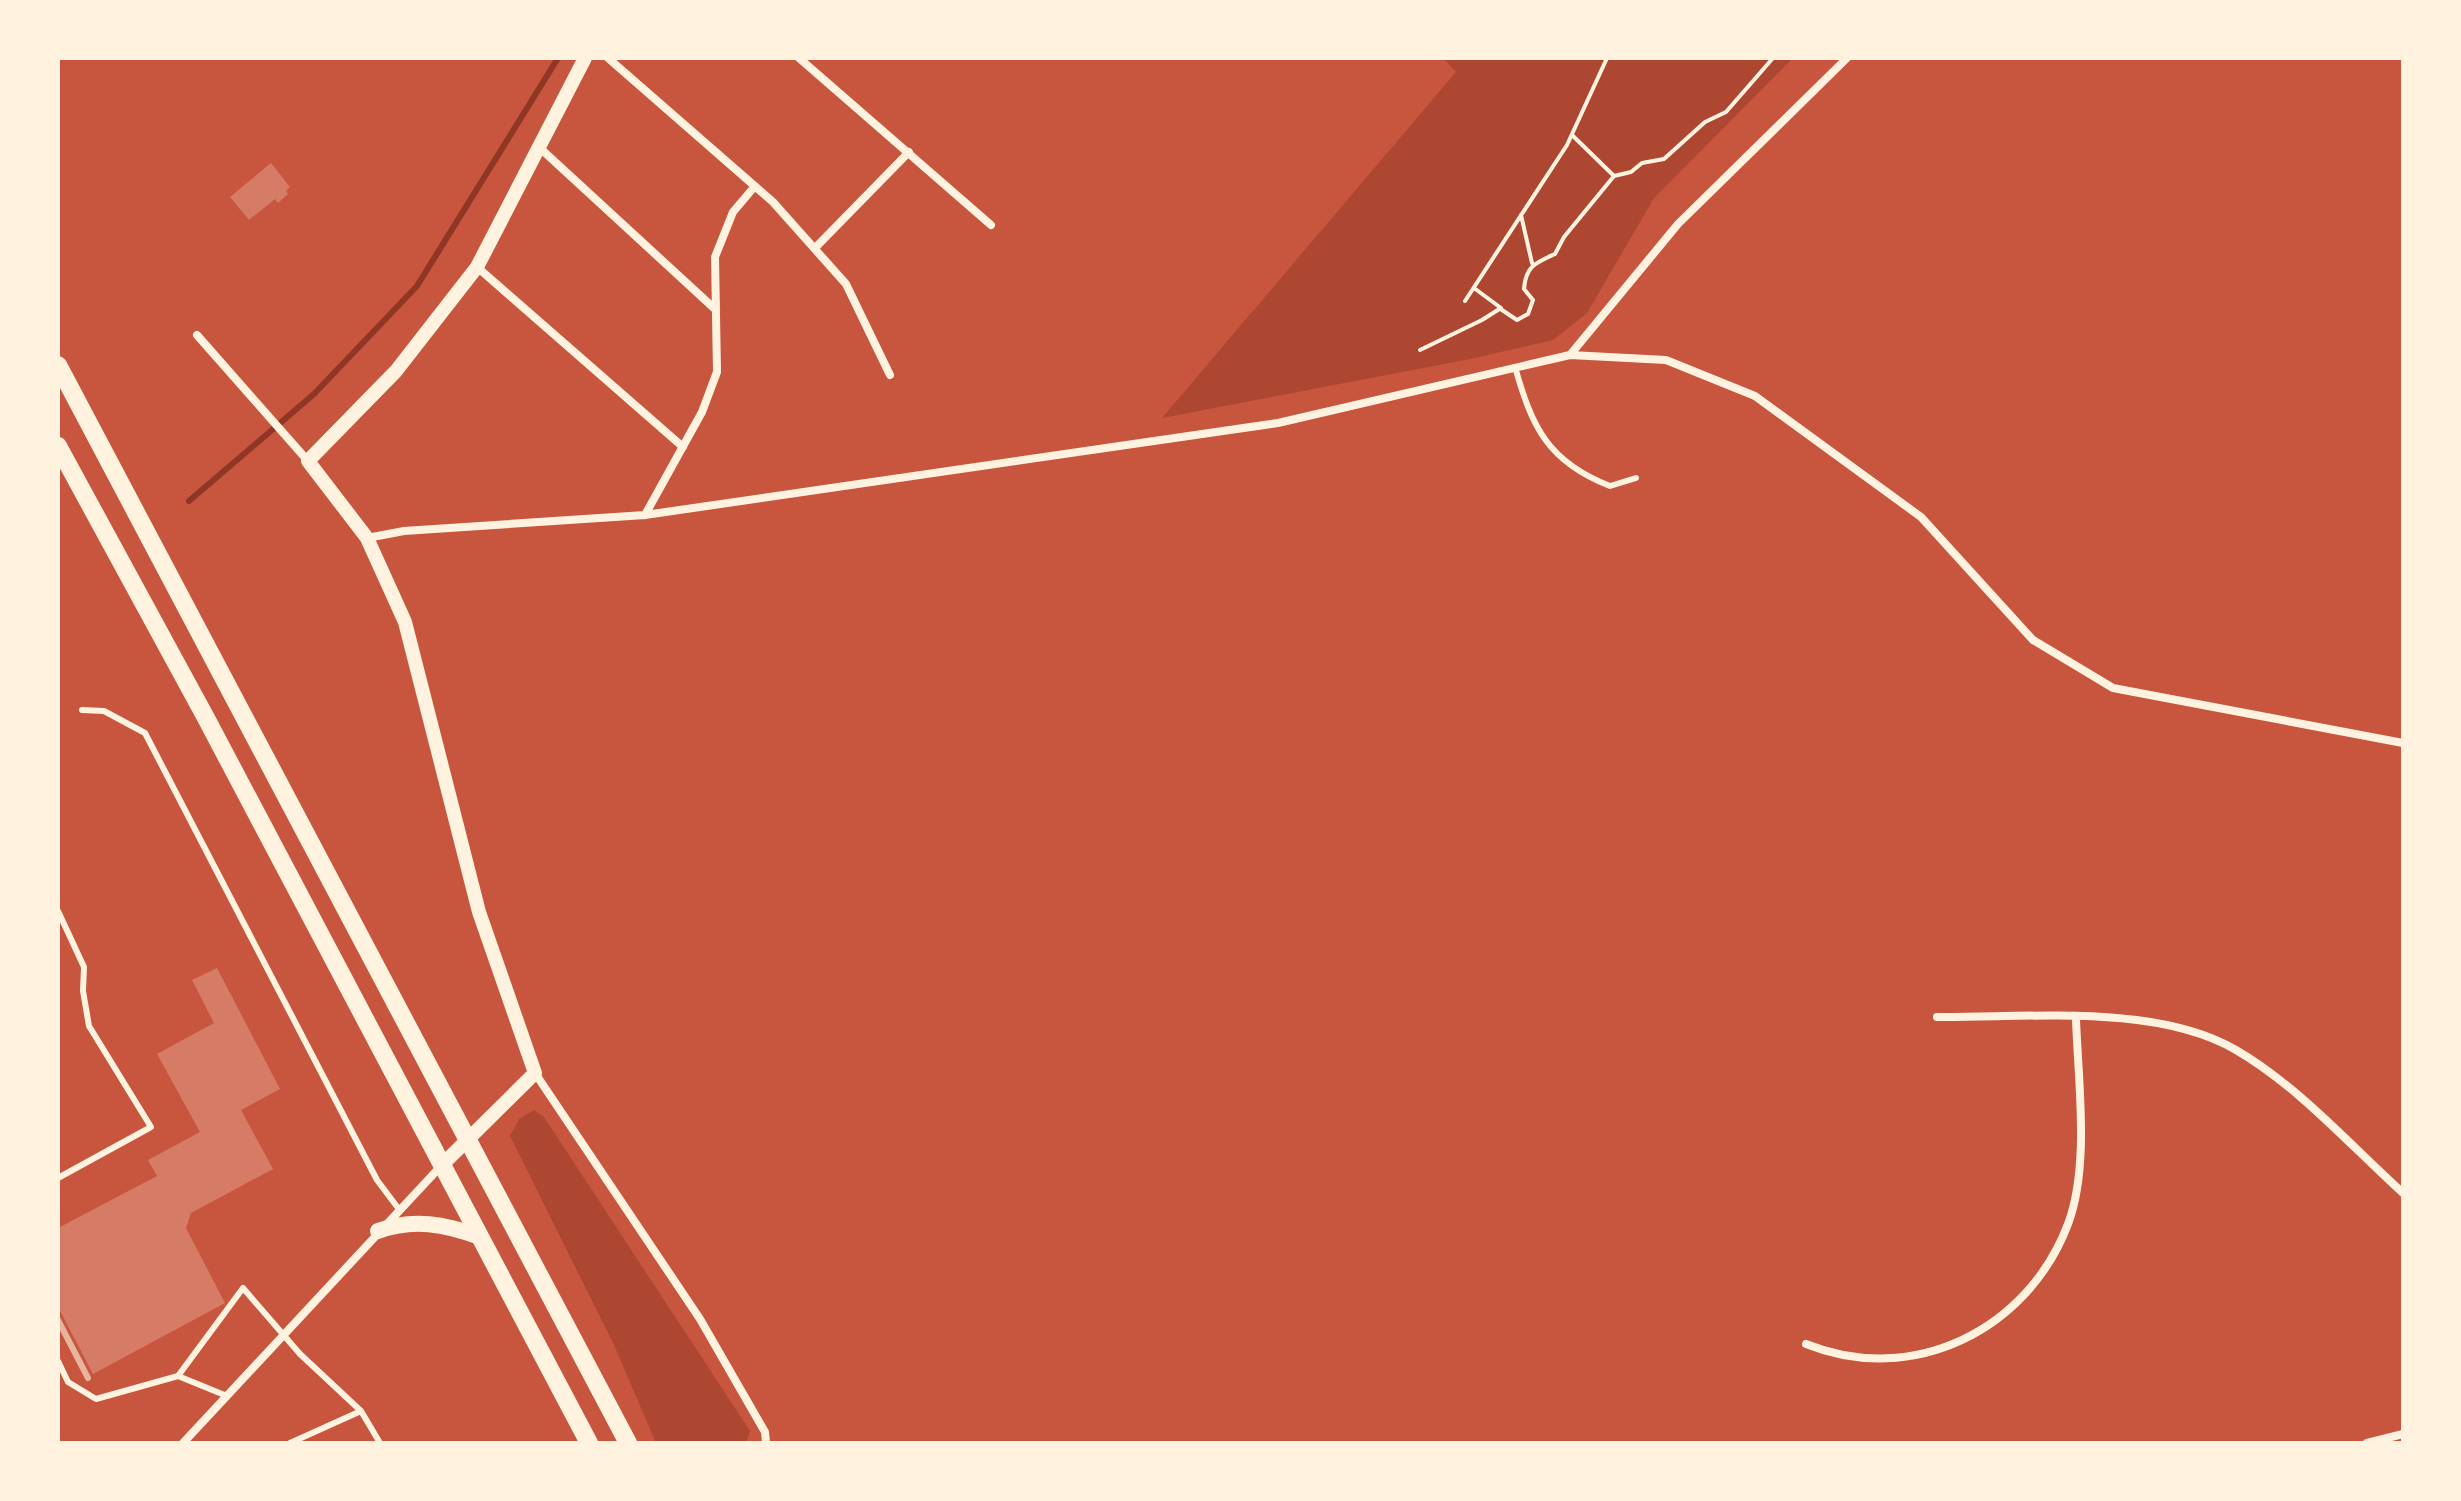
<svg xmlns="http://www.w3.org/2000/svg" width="2461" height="1501" viewBox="0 0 2461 1501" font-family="'Public Sans',sans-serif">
<rect width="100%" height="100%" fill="#c8553d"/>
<!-- green -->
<path fill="#ae4732" d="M1443 58H1793L1654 198 1587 313 1553 340 1470 359 1162 418 1456 72Z
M534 1110 544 1117 750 1431 746 1443H656L614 1345 510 1136 519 1119Z"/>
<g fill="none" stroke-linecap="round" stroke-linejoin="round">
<!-- stream -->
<path stroke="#8f3625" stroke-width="6" d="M189 501 314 394 417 286 558 58"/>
</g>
<!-- building -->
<path fill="#d67c66" d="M271 163 290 187 286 191 288 194 278 203 275 199 249 220 230 197Z
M217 968 280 1089 241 1110 273 1169 191 1213 186 1228 225 1303 93 1374 58 1307V1228L157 1176 148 1160 200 1132 157 1054 214 1023 192 980Z"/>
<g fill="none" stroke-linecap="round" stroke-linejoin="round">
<!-- path -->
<path stroke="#fff3e0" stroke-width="4" d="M1572 135 1613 175
M1521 215 1532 263
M1465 301 1567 145 1607 58
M1499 308 1517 320 1528 314 1533 300 1524 289C1526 266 1535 263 1555 254L1564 237 1614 176 1631 172 1642 163 1664 159 1705 122 1726 112 1773 58
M1420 350 1482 320 1501 308 1474 288"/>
<!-- service -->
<path stroke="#fff3e0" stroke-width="6" d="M1515 367C1532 427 1548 462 1610 486L1636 478
M82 710 104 711 145 733 377 1180 398 1208
M58 911 84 967 83 991 89 1026 151 1127 58 1178
M58 1361 68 1382 96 1399 178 1376
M227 1396 178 1376 243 1288 300 1354 361 1411 380 1443
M290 1443 361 1411"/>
<!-- minor -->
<path stroke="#fff3e0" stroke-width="8" d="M608 58 773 202 846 284 890 375
M799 58 991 225
M541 149 716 310
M815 248 909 152
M477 267 683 447
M197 335 308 461
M1570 355 1678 224 1847 58
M645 515 702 412 717 372 715 257 733 212 755 186
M367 538 404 531 645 515 1278 423 1570 355 1666 360 1755 396 1921 517 2033 640 2113 688 2403 743
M1937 1017C2028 1018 2155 1003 2236 1050 2298 1086 2350 1145 2403 1193
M535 1073 700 1319 765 1432 766 1443
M1806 1344C1913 1387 2028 1330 2068 1224 2090 1166 2078 1080 2076 1019
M183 1443 441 1166
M2367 1443 2403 1434"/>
<!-- tertiary -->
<path stroke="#fff3e0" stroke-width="14" d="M442 1165 535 1073 479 912 405 622 367 538 308 461 396 371 477 267 585 58"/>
<!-- secondary -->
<path stroke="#fff3e0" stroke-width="16" d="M378 1231C413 1218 445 1224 480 1237"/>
<!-- primary -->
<path stroke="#fff3e0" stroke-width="18" d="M58 365 628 1443
M58 446 206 718 589 1443"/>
<!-- rail -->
<path stroke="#e9b49f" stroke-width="6" d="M58 1320 88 1378"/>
</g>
<!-- border -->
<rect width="2461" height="1501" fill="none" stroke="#fff3e0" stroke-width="120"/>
</svg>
